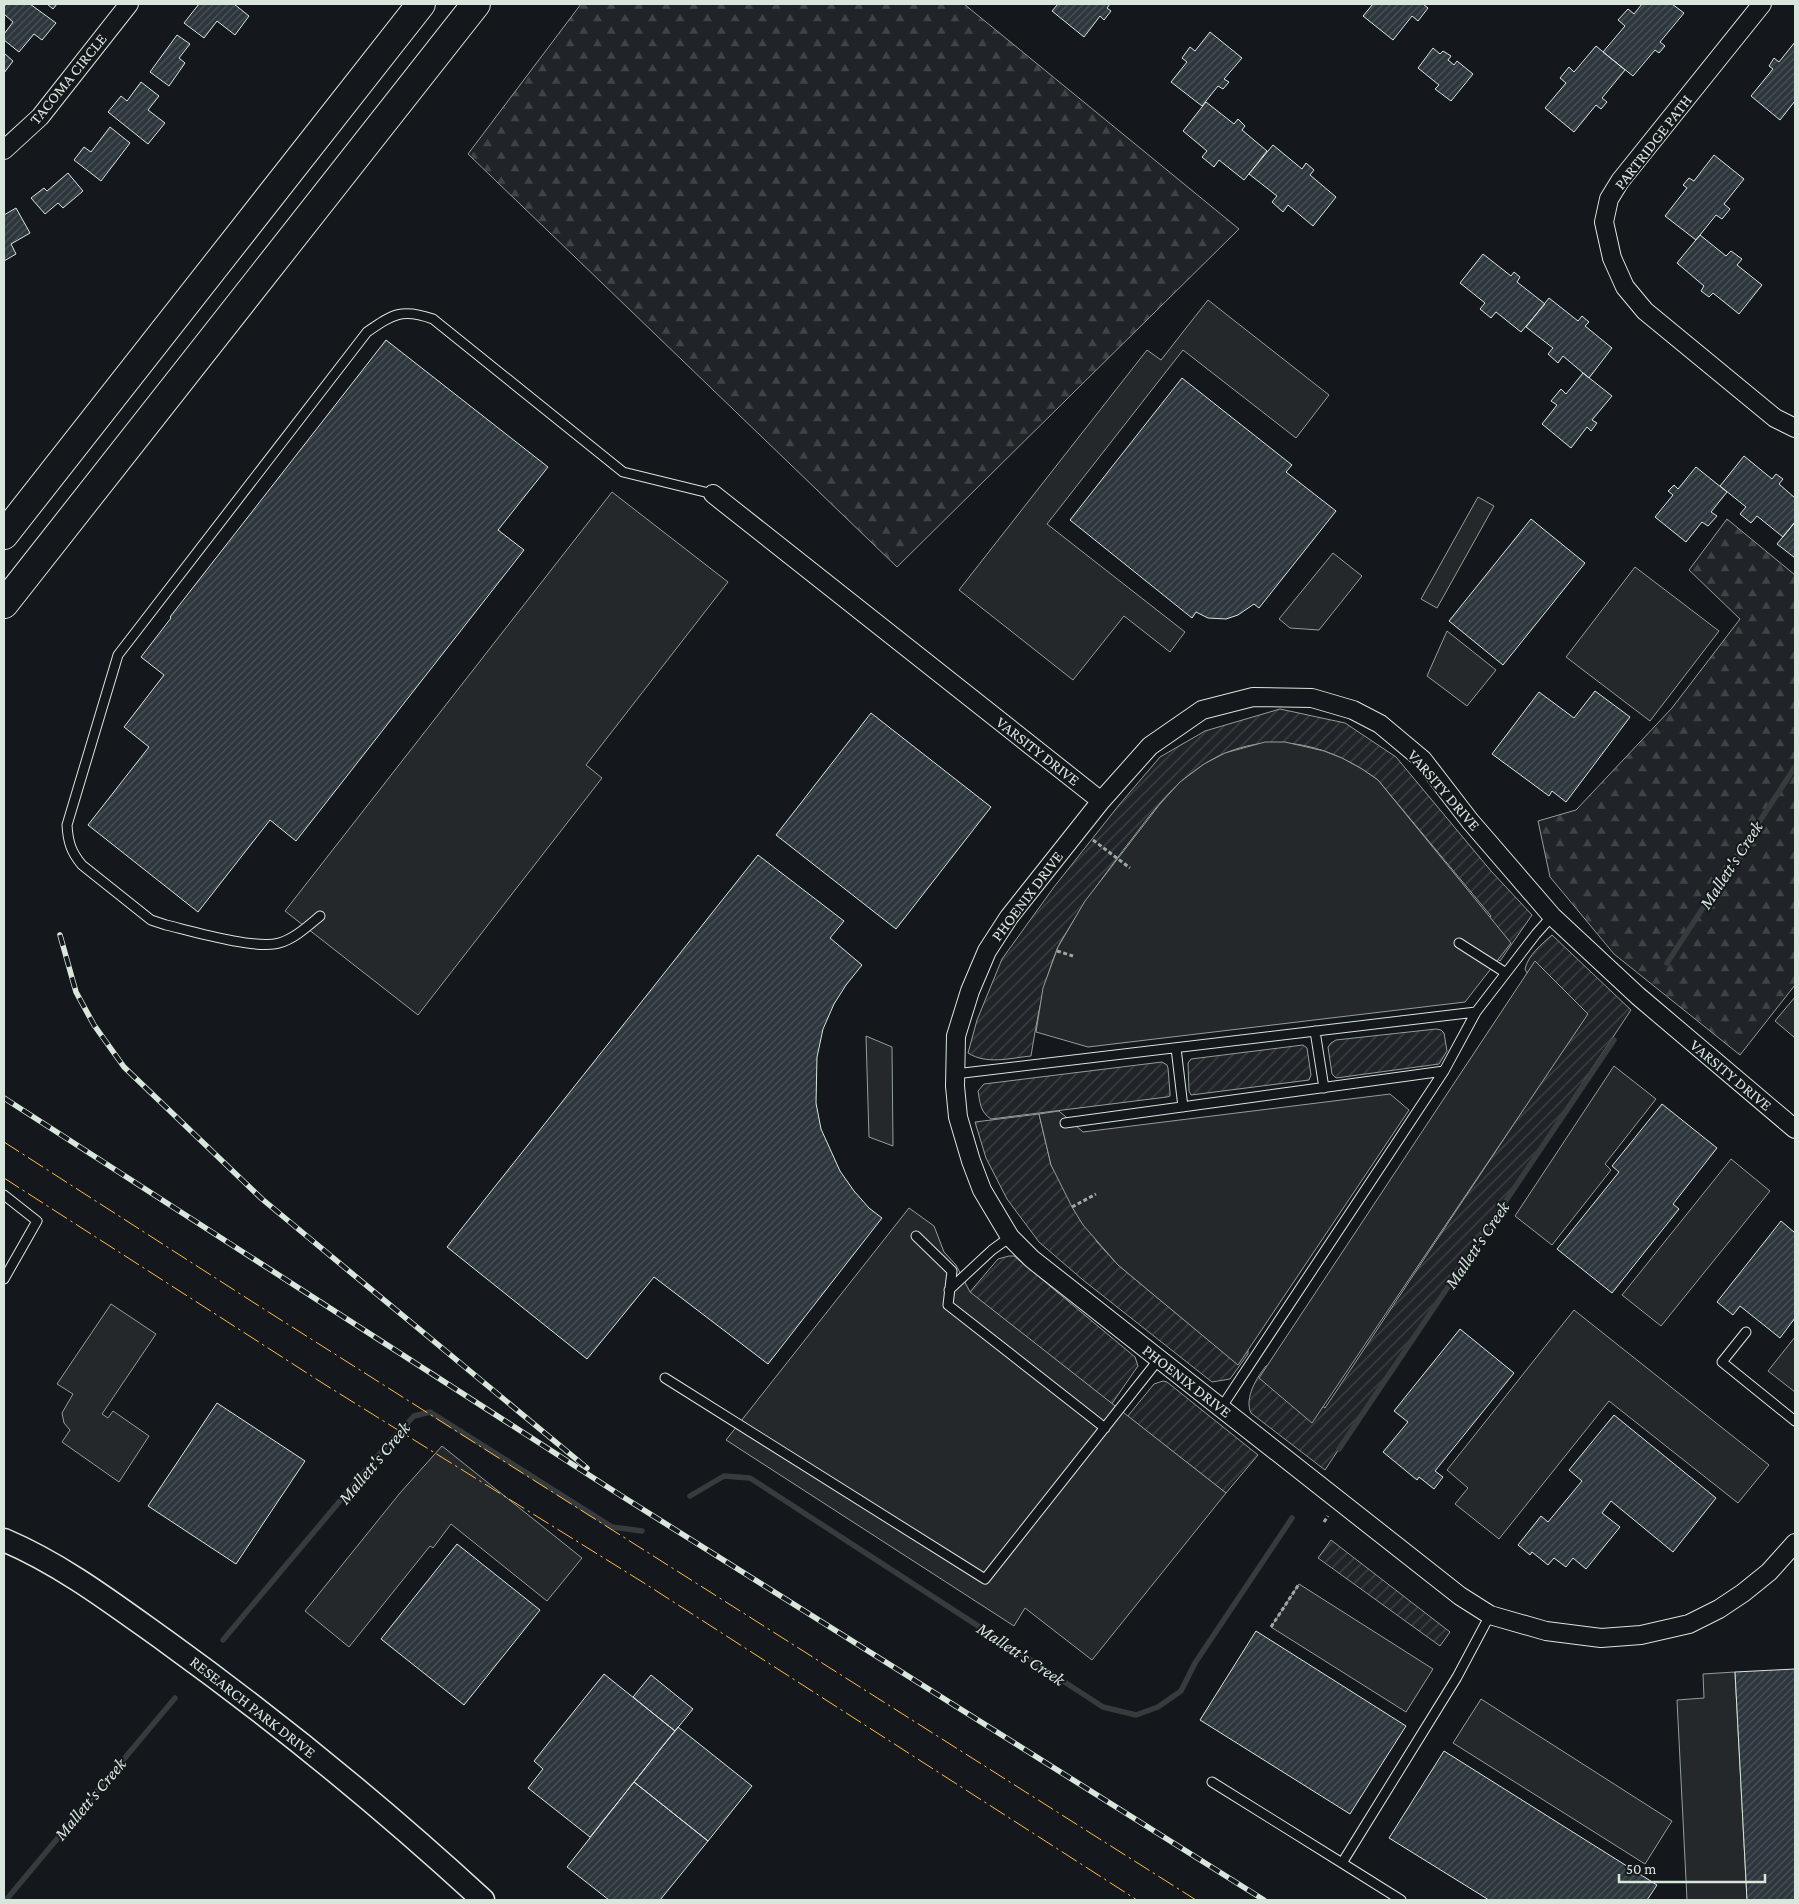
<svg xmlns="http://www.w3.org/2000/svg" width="1799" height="1904" viewBox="0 0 1799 1904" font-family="'Crimson Pro',serif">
<defs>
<pattern id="forest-firs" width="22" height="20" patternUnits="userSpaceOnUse" patternTransform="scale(1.25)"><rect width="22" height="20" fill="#202428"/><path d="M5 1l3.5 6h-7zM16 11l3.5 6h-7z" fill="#404447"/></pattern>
<pattern id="garden-furrows" width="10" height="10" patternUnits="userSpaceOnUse" patternTransform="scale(1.25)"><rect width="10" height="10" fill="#202428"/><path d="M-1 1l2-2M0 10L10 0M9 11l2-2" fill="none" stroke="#404447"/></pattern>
<pattern id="building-hatch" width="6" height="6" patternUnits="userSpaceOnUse" patternTransform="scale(1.25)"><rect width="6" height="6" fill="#2c363c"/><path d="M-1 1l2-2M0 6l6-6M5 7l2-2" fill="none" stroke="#4a5358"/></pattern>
</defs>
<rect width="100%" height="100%" fill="#14181c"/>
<!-- forest -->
<path fill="url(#forest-firs)" stroke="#939e99" d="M581 4H964L1239 229 897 567 468 154Z
M1727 519 1795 575V985L1740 1055 1614 954 1550 877 1538 821 1576 810 1672 708 1740 619 1689 570Z"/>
<!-- garden -->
<path fill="url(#garden-furrows)" stroke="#939e99" d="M1280 709 1345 723 1396 757 1491 871 1532 915 1500 961 1478 941V934L1491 916 1378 780C1315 733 1241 727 1181 782 1159 801 1142 826 1124 849 1106 873 1088 897 1072 923 1067 932 1061 940 1057 949 1043 984 1037 1019 1031 1056 1010 1058 987 1065 968 1053L977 1020 1002 959 1054 887 1119 805 1160 757 1205 731Z
M1552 935 1631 1010 1325 1470 1251 1413C1244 1398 1257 1377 1266 1366L1270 1365 1325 1408 1587 1014 1538 964 1528 975 1525 969C1528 955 1542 944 1552 935Z
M1436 1029 1441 1030 1444 1033 1447 1051 1439 1064 1336 1078 1332 1074 1328 1047 1331 1043 1336 1040Z
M1303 1045 1307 1048 1311 1075 1309 1080 1191 1095 1189 1091 1188 1063 1191 1059Z
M1162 1062 1167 1065 1168 1068 1170 1093V1096L1167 1097 991 1119C980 1112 980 1102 978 1091L984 1084Z
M1039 1114 1051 1165 1097 1242 1118 1265 1236 1363 1248 1349V1354L1230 1379 1212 1382 1083 1280 1039 1242 1007 1199 986 1158 975 1122Z
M1009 1256H1014L1135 1357 1138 1366 1104 1415 1102 1396 978 1299H964L998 1259Z
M1163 1381 1167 1382 1258 1455 1226 1493 1135 1422H1123L1154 1384Z
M1331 1540 1450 1632 1440 1646 1318 1558Z"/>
<!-- parking -->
<path fill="#24282b" stroke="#939e99" d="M1208 300 1329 395 1296 438 1183 350 1047 524 1185 632 1170 652 1124 616 1073 680 959 590 1147 350 1161 360Z
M612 492 728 582 586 765 602 778 418 1015 285 911Z
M1478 497 1494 506 1437 608 1421 599Z
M1333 553 1362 576 1319 630 1290 628 1279 619Z
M1635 567 1719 631 1650 721 1566 657Z
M1447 631 1496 670 1467 706 1427 676Z
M1265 742H1285L1324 751 1342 758 1362 769 1378 780 1511 943 1465 1002 1088 1047 1036 1032 1043 988 1058 947 1085 901 1160 804 1180 782 1204 764 1225 753Z
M1535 961 1588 1014 1312 1423 1259 1378Z
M1795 997V1038L1775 1021Z
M866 1036 892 1047 893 1146 869 1137Z
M1614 1066 1656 1099 1605 1164 1611 1170 1552 1245 1515 1216Z
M1390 1094 1409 1110 1238 1365 1118 1265 1083 1225 1072 1207 1051 1165 1039 1114 1059 1111 1083 1132Z
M1731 1159 1770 1191 1661 1326 1622 1295Z
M909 1208 934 1226 944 1252 956 1265 970 1292 1226 1493 1092 1660 1025 1608 1014 1626 726 1440Z
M111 1304 156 1334 102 1414 108 1418 113 1411 149 1436 119 1482 62 1442 70 1430 64 1423 62 1413 73 1394 57 1384Z
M1574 1310 1769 1465 1738 1503 1609 1401 1499 1539 1455 1504 1468 1488 1447 1470Z
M1795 1337V1392L1768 1371Z
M442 1446 582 1558 547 1601 451 1524 433 1548 430 1546 349 1647 305 1611 400 1493Z
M1299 1584 1433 1669 1406 1712 1271 1627Z
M1735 1672 1747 1900H1687L1677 1700 1704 1698 1703 1674Z
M1481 1699 1672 1821 1645 1864 1453 1743Z"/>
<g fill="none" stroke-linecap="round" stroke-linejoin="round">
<!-- stream -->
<path stroke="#363b3e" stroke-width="5.5" d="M1667 963 1795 767
M1339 1449 1614 1040
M690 1496 724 1476 750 1478 1103 1707 1136 1715 1158 1707 1181 1691 1195 1663 1292 1518
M223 1640 387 1445 414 1416 430 1412 612 1527 642 1531
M6 1900 175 1698"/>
</g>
<!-- building -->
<path fill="url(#building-hatch)" stroke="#d8e6dc" d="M6 4H30L56 23 42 40 34 34 19 52 4 40V34L13 22 4 14V7Z
M47 4H57L53 9Z
M199 4H234L249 16 235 35 217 21 204 38 184 23Z
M1058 4H1110L1107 8 1111 11 1104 20 1100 16 1084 37 1052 11Z
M1373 4H1423L1428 8 1418 21 1412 16 1393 40 1363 16Z
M1642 4H1672L1684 13 1660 42 1665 46 1659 53 1655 50 1633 76 1603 52 1625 26 1618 20 1628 9 1634 14Z
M1210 32 1242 58 1224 79 1229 82 1223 89 1218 86 1202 106 1171 82 1187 62 1182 58 1190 47 1195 51Z
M177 35 190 44 179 58 185 63 169 86 150 72Z
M1795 42V101L1780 120 1751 96 1773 69 1769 66 1774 58 1779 62Z
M1596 46 1625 70 1602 98 1607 102 1601 109 1596 105 1574 132 1545 108 1566 83 1560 78 1569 67 1574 72Z
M1433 48 1440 54 1443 51 1451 56 1448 60 1454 65 1457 61 1473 74 1451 101 1435 89 1439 85 1418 68Z
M4 53 13 61 4 73Z
M141 82 159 96 148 110 165 123 148 144 108 112 121 96 127 101Z
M1206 102 1234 124 1238 119 1245 126 1242 130 1267 151 1244 180 1219 160 1214 167 1202 157 1207 151 1183 131Z
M110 127 130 143 101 181 74 160 84 147 91 152Z
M1273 145 1302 169 1306 163 1314 170 1310 175 1336 197 1313 226 1288 205 1283 212 1272 202 1277 196 1249 174Z
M1714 155 1744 179 1724 204 1730 209 1722 219 1716 215 1696 240 1665 216 1687 188 1683 185 1689 178 1694 181Z
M68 173 83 191 63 208 58 203 45 214 31 198 44 188 47 191Z
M16 208 30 233 11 244 16 254 4 261V215Z
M1700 235 1726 256 1731 251 1742 259 1737 265 1762 285 1739 314 1713 293 1709 297 1701 291 1704 286 1677 263Z
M1483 254 1511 276 1514 272 1520 277 1517 282 1545 304 1521 332 1496 312 1491 318 1480 309 1485 303 1460 283Z
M1549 298 1578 321 1582 316 1589 322 1585 326 1612 348 1589 378 1563 356 1558 363 1548 354 1553 348 1526 327Z
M386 340 548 467 498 530 524 550 296 841 270 820 198 912 88 825 149 747 124 727 164 675 141 657 171 618 170 617Z
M1583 373 1612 396 1592 420 1597 423 1591 431 1587 427 1571 448 1542 424 1557 405 1551 401 1561 389 1566 394Z
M1182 378 1292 465 1286 472 1336 511 1259 608 1254 604 1238 615 1226 619 1208 618 1196 612 1192 618 1070 520Z
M1744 456 1772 479 1776 474 1783 479 1779 484 1795 498V522L1783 537 1757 516 1751 523 1740 514 1746 507 1720 486Z
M1696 467 1727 492 1711 512 1717 516 1708 526 1702 522 1686 542 1655 517 1673 495 1668 491 1674 485 1678 489Z
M1531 519 1585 563 1503 665 1449 621Z
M1795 522V558L1777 544Z
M1595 691 1630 717 1566 802 1552 791 1549 796 1492 754 1539 692 1574 718Z
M871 713 991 807 896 929 776 835Z
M758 855 844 921 830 938 862 965 846 985 834 1004 823 1029 817 1057 816 1103 821 1129 840 1171 854 1191 869 1208 882 1218 768 1364 654 1277 587 1359 447 1247Z
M1662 1104 1717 1148 1673 1204 1679 1209 1612 1293 1557 1249 1619 1172 1612 1166Z
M1781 1221 1795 1233V1318L1780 1338 1740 1306 1733 1315 1717 1302Z
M1460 1329 1514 1373 1435 1471 1443 1477 1434 1489 1419 1477 1417 1480 1383 1452 1408 1422 1394 1411Z
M217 1403 305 1461 236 1564 148 1506Z
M1614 1415 1716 1498 1673 1552 1611 1501 1602 1513 1620 1527 1586 1569 1573 1558 1566 1567 1554 1558 1548 1565 1532 1552 1530 1555 1518 1545 1541 1516 1548 1522 1582 1481 1569 1470Z
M457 1544 540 1610 464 1705 381 1639Z
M1256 1631 1406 1726 1350 1814 1200 1720Z
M1795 1669V1900H1747L1735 1672Z
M604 1674 675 1731 590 1837 528 1788 543 1769 534 1761Z
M651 1675 693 1709 675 1731 633 1697Z
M678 1727 752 1786 708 1841 634 1782Z
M1444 1751 1657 1885 1647 1900H1489L1389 1838Z
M634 1782 708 1841 660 1900H609L567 1867Z"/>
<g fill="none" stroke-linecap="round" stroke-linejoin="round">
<defs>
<path id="service" d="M320 916C308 926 294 939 279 943 256 950 191 931 166 925L151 920 82 865C71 852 68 842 67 825L118 655 367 332C393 314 402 308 433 319L623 472 713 494
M1459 943 1506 973
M1315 1031 1324 1088
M1176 1048 1183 1107
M1444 1071 1476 1012
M955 1074 1476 1012 1536 934 1552 916
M1065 1123 1444 1071 1221 1408
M4 1195 37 1221 4 1279
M916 1236 952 1271 948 1305 1105 1428
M949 1290 992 1250 1010 1237
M1746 1332 1722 1362 1795 1421
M665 1378 985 1579 1159 1359
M1212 1782 1342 1863 1457 1677 1490 1615
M1342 1863 1401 1900"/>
<path id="minor" d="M1762 4 1620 181 1609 199 1604 222 1612 258 1625 287 1645 311 1775 418 1795 428
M4 150 40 117 129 4
M713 494 1101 801
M1795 1129 1638 996 1552 916 1470 821 1423 760 1380 724 1353 710 1312 698 1253 697 1202 710 1150 746 1101 801 1009 917 987 951 970 991 956 1036 955 1086 958 1117 971 1161 982 1190 1010 1237 1032 1259 1460 1596 1490 1615 1546 1631 1601 1638 1641 1635 1689 1624 1719 1609 1743 1593 1769 1572 1795 1543"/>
<path id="tertiary" d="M4 1540C63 1565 115 1605 167 1642 278 1722 383 1808 483 1900"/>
<path id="motorway" d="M4 535 421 4
M4 604 476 4"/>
</defs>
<!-- service casing -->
<use href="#service" stroke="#d8e6dc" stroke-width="11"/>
<!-- minor casing -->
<use href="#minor" stroke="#d8e6dc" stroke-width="20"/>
<!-- tertiary casing -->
<use href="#tertiary" stroke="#d8e6dc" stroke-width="25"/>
<!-- motorway casing -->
<use href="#motorway" stroke="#d8e6dc" stroke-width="30"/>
<!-- path -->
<path stroke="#9da8a2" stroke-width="3" stroke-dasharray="4 2.5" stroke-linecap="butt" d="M1093 840 1130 868
M1057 951 1073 956
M1072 1207 1096 1194
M1324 1522 1328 1516
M1271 1627 1299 1584"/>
<!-- service -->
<use href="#service" stroke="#14181c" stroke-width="9"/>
<!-- minor -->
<use href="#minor" stroke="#14181c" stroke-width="18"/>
<!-- tertiary -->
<use href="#tertiary" stroke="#14181c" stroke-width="22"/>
<!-- motorway -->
<use href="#motorway" stroke="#14181c" stroke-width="28"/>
<defs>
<path id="rail" d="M60 935 76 992 94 1025 124 1067 262 1199 587 1468
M4 1098 620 1495 1264 1900"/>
</defs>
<!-- rail casing -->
<use href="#rail" stroke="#d8e6dc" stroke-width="5.5"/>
<!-- rail -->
<use href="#rail" stroke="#14181c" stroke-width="4" stroke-dasharray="11" stroke-linecap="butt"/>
<!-- power -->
<path stroke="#ffb74d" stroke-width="1" stroke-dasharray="18 4 2.5 4" stroke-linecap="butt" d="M4 1142 259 1306 1196 1900
M4 1178 324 1384 644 1583 1137 1900"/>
</g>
<g text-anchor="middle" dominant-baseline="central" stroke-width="4" stroke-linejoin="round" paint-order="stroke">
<!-- street labels -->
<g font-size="16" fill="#d8e6dc" stroke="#14181c">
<text transform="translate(68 79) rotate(-51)">TACOMA CIRCLE</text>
<text transform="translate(1653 142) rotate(-52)">PARTRIDGE PATH</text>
<text transform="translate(1038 751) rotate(38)">VARSITY DRIVE</text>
<text transform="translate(1444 790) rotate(49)">VARSITY DRIVE</text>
<text transform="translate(1027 896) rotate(-53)">PHOENIX DRIVE</text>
<text transform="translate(1731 1075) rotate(40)">VARSITY DRIVE</text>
<text transform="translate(1187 1381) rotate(38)">PHOENIX DRIVE</text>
<text transform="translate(253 1707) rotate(38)">RESEARCH PARK DRIVE</text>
</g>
<!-- water labels -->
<g font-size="18" font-style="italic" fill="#d8e6dc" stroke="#14181c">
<text transform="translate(1731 865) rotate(-57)">Mallett's Creek</text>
<text transform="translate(1477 1245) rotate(-56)">Mallett's Creek</text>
<text transform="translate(374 1463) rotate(-50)">Mallett's Creek</text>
<text transform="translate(1021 1654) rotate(33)">Mallett's Creek</text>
<text transform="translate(90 1799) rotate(-50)">Mallett's Creek</text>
</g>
</g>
<!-- border -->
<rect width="1799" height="1904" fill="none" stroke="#d8e6dc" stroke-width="10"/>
<!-- scale -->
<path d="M1619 1874v8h146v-8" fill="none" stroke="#d8e6dc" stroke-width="2.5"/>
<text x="1626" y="1874" font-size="15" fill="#d8e6dc" stroke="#14181c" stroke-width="4" paint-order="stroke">50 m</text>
</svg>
